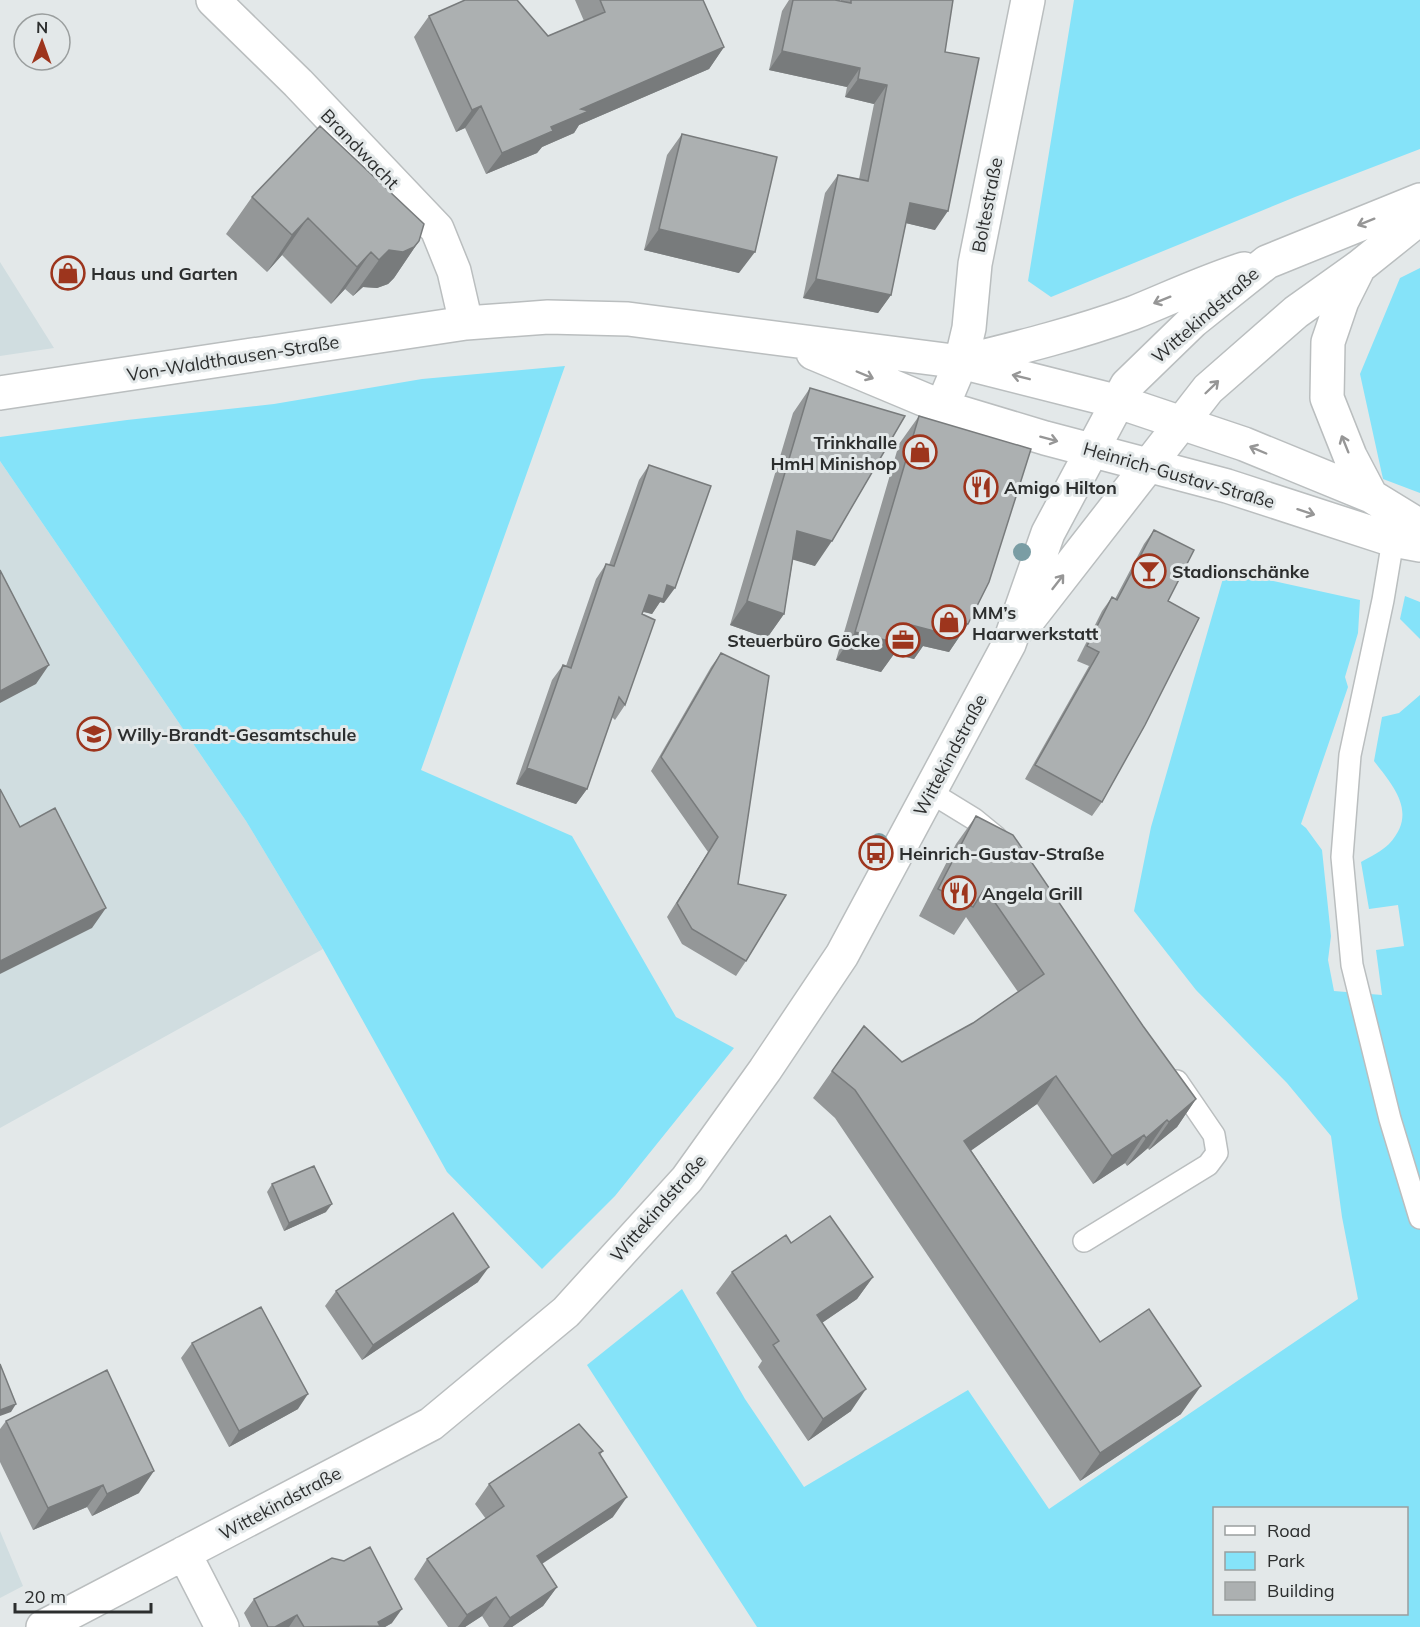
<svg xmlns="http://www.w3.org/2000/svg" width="1420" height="1627" viewBox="0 0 1420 1627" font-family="Mulish,sans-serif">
<rect width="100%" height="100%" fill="#e3e8e9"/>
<!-- built -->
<path fill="#d0dde0" d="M0 262 54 348 0 356Z
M0 461 246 821 323 949 0 1128Z
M0 1531 23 1586 0 1598Z"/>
<!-- green -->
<path fill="#85e3f9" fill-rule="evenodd" d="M1074 0H1420V149L1295 197 1051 297 1028 281Z
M1420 268V493L1383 479 1360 374 1400 278Z
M565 366 421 770 572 836 676 1017 734 1048 615 1196 542 1269 447 1172 323 949 246 821 0 461V437L127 420 274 404 422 379Z
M1224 575 1260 578 1360 600 1358 633 1345 677 1348 687 1301 824 1306 828 1322 850 1331 936 1328 960 1334 991 1382 995 1376 950 1404 946 1398 905 1369 909 1361 862C1370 857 1382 851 1389 844 1418 813 1394 787 1374 761L1382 717 1399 713 1420 695V1627H757L587 1365 682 1289 745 1399 804 1487 968 1390 1049 1509 1358 1299 1342 1217 1331 1136 1287 1083 1196 990 1134 911 1151 827ZM1214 1508H1406V1614H1214Z
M1405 596 1420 602V639L1400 619Z"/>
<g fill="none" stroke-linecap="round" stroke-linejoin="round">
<defs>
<path id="lane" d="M1393 540 1383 600 1350 755 1342 857 1352 965 1390 1119 1420 1218
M930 792 974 819 996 837
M1084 1241 1208 1165 1217 1153 1214 1135 1177 1081"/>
<path id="street" d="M213 0 298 83 437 229 454 271 466 323
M1357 271 1342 301 1328 342 1327 398 1350 456 1371 496
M813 353 942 407 1045 438 1227 486 1393 540 1420 545
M965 361C1022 347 1078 333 1133 313 1170 298 1206 281 1244 269
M0 393 466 323 548 317 628 319 961 362 1119 402 1244 444 1371 496 1420 526
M942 407 961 362 969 328 975 264 1028 0
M1025 624 1208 389 1296 312 1359 267 1420 218
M184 1553 222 1627
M43 1627 431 1424 566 1312 687 1179 765 1070 842 955 1009 644 1048 533 1127 385 1193 321 1267 262 1420 200"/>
</defs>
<!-- lane casing -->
<use href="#lane" stroke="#babebf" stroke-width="24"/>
<!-- street casing -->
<use href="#street" stroke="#babebf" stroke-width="36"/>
<!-- lane -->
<use href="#lane" stroke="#fff" stroke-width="21"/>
<!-- street -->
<use href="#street" stroke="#fff" stroke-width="33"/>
</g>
<!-- trees -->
<g fill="#7a9da4">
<circle cx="1022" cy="552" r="9"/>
<circle cx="879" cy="842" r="9"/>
</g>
<!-- wall -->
<path fill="#949798" d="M575 0H703L724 47 709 69 579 125 574 133 542 147 537 153 486 174 465 128 456 132 414 37 429 16 518 2 548 36 584 21Z
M789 0H835L841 1V0H953L945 52 935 230 906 223 891 295 878 313 803 298 825 193 838 175 859 179 874 104 845 97 847 87 769 70 782 11Z
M682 134 739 273 644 250 667 155Z
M252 197 419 241 394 278 388 284 377 288 363 287 353 296 345 289 331 304 282 255 267 272 226 234Z
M810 388 815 566 793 559 784 614 767 638 730 625 793 413Z
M919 416 968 624 949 652 923 646 914 659 894 654 881 672 836 660 899 444Z
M649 465 664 603 660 602 652 614 643 612 625 705 615 720 612 717 587 789 576 804 516 784 552 680 563 665 566 666 596 579 606 564 609 565 639 480Z
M1154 530 1168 601 1102 802 1092 816 1025 779 1089 666 1077 661 1102 611 1112 597 1115 599 1144 544Z
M721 653 738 884 746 961 736 976 682 944 667 917 708 852 651 771 711 667Z
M976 816 1143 1026 1196 1099 1177 1127 1149 1150 1148 1148 1127 1166 1125 1163 1093 1184 1037 1104 971 1150 1100 1342 1181 1414 1080 1481 835 1118 813 1098 832 1071 902 1062 973 1023 1018 992 966 917 954 935 919 916 956 844Z
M272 1184 326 1212 284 1231 267 1192Z
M791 1243 873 1277 857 1299 822 1323 851 1411 808 1441 758 1367 762 1361 716 1293 732 1272Z
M478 1282 362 1360 325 1306 336 1291Z
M192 1343 298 1409 229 1447 181 1358Z
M6 1421 139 1493 92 1516 87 1507 33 1530 0 1462V1429Z
M603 1451 600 1455 613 1517 542 1564 557 1587 543 1606 512 1627H489L482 1616 465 1627H448L414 1579 427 1559 486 1519 475 1504 489 1484Z
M254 1599 392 1623 385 1627H251L244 1613Z"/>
<!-- shaded-wall -->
<path fill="#787b7c" d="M724 47 709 69 579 125 574 133 542 147 537 153 486 174 502 153 551 127 581 109Z
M782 51 860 68 847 87 769 70Z
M858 79 887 85 874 104 845 97Z
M481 106 465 128 456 132 472 110Z
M910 203 948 211 935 230 897 221Z
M308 218 282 255 267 272 292 235Z
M659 229 755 252 739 273 644 250Z
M419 241 394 278 388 284 377 288 363 287 353 296 379 260 389 250Z
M371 252 345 289 331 304 357 267Z
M816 279 891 295 878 313 803 298Z
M797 531 832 541 815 566 780 556Z
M667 585 675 588 664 603 660 602 652 614 638 610 649 595Z
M747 601 784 614 767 638 730 625Z
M939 617 968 624 949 652 923 646 914 659 894 654 881 672 836 660 855 632 907 624Z
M49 665 36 684 0 703V691Z
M527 768 587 789 576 804 516 784Z
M106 908 92 928 0 974V961Z
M1056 1076 1037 1104 945 1169 964 1141Z
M1196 1099 1177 1127 1149 1150 1169 1122Z
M1167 1120 1148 1148 1127 1166 1146 1138Z
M1144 1135 1125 1163 1093 1184 1112 1156Z
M332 1204 326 1212 284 1231 289 1223Z
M489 1267 478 1282 362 1360 373 1345Z
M873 1277 857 1299 801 1337 817 1315Z
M1201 1386 1181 1414 1080 1481 1100 1453Z
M866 1389 851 1411 808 1441 823 1419Z
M308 1394 298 1409 229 1447 239 1431Z
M16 1404 11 1412 0 1416V1410Z
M154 1471 139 1493 92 1516 107 1494Z
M103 1485 87 1507 33 1530 48 1508Z
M627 1497 613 1517 523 1576 537 1556Z
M557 1587 543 1606 512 1627H503L510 1618Z
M496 1597 482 1616 465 1627H458L467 1615Z
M402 1609 392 1623 385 1627H374L378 1622Z
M297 1615 289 1627H275Z"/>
<!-- building -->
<path fill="#acb0b1" stroke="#787b7c" stroke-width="1.5" d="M465 0H517L548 36 605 12 600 0H703L724 47 581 109 589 111 551 127 553 131 502 153 481 106 472 110 429 16Z
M793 0H835L851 3V0H953L945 52 979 58 948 211 910 203 891 295 816 279 838 175 868 181 887 85 858 79 860 68 782 51Z
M320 126 424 224 419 241 414 247 403 252 389 250 379 260 371 252 357 267 308 218 292 235 252 197Z
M682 134 777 157 755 252 659 229Z
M810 388 905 416 832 541 797 531 784 614 747 601Z
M919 416 1031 449 989 582 968 624 939 617 934 631 907 624 900 644 855 632Z
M649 465 711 486 675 588 667 585 663 599 649 595 642 614 655 620 625 705 619 697 587 789 527 768 563 665 571 668 606 564 614 566Z
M1154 530 1194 550 1168 601 1199 618 1145 725 1102 802 1035 765 1099 652 1087 646 1112 597 1117 600Z
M0 570 49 665 0 691Z
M721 653 769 676 738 884 786 895 746 961 692 929 677 903 718 837 661 757Z
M0 789 20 827 55 808 106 908 0 961Z
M976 816 1013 835 1143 1026 1196 1099 1169 1122 1167 1120 1146 1138 1144 1135 1112 1156 1056 1076 964 1141 1100 1342 1149 1309 1201 1386 1100 1453 855 1090 832 1071 864 1026 902 1062 973 1023 1044 974 985 888 973 907 938 889Z
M314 1166 332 1204 289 1223 272 1184Z
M453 1213 489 1267 373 1345 336 1291Z
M830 1216 873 1277 817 1315 866 1389 823 1419 773 1345 779 1341 732 1272 786 1235 791 1243Z
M261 1307 308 1394 239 1431 192 1343Z
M0 1364 16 1404 0 1410Z
M107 1370 154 1471 107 1494 103 1485 48 1508 6 1421Z
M579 1424 603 1451 599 1453 627 1497 537 1556 557 1587 510 1618 496 1597 467 1615 427 1559 504 1506 489 1484Z
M370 1547 402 1609 378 1622 380 1626 304 1627 297 1615 275 1627H268L254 1599 332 1558 344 1561Z"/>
<!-- one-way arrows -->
<defs><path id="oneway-shaft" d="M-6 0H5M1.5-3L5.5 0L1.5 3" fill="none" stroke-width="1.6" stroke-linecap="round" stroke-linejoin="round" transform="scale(1.5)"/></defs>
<g stroke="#969696">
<use href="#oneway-shaft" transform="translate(1366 222) rotate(158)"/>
<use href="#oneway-shaft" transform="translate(1162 300) rotate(158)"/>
<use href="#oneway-shaft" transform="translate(865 375) rotate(23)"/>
<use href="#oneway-shaft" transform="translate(1021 377) rotate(-166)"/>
<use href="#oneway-shaft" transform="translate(1212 387) rotate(-44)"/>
<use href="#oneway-shaft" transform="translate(1049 439) rotate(15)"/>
<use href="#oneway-shaft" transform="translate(1345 444) rotate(-112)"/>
<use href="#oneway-shaft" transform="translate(1258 450) rotate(-157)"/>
<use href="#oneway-shaft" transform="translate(1306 512) rotate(18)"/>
<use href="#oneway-shaft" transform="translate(1058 582) rotate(-52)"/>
</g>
<!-- icons -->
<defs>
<symbol id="shop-ring" viewBox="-11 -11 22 22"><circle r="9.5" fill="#e3e8e9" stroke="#9d351d" stroke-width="1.5"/><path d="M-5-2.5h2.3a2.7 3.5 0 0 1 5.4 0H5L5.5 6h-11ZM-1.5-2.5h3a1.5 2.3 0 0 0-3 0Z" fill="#9d351d"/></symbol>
<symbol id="restaurant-ring" viewBox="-11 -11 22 22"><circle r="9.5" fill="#e3e8e9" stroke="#9d351d" stroke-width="1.5"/><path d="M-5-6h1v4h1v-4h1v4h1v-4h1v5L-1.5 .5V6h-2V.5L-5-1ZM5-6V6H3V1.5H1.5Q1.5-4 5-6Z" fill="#9d351d"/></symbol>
<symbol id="bar-ring" viewBox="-11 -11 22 22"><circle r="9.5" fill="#e3e8e9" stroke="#9d351d" stroke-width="1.5"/><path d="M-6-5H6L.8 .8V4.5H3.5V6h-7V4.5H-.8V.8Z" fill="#9d351d"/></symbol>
<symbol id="office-ring" viewBox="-11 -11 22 22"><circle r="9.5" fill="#e3e8e9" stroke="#9d351d" stroke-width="1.5"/><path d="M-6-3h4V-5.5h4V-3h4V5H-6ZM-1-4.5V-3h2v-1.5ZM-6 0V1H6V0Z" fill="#9d351d"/></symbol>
<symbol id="school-ring" viewBox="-11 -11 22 22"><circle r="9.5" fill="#e3e8e9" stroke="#9d351d" stroke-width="1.5"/><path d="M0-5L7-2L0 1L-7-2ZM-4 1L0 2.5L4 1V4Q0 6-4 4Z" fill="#9d351d"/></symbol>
<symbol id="bus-ring" viewBox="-11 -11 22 22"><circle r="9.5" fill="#e3e8e9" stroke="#9d351d" stroke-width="1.5"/><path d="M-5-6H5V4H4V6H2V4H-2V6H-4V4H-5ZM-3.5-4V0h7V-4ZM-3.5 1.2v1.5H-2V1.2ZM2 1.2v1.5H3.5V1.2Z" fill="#9d351d"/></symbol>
</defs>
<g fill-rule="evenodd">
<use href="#shop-ring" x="49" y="254" width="38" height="38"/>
<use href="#shop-ring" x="901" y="433" width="38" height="38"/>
<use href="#restaurant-ring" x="962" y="468" width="38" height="38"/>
<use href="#bar-ring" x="1130" y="552" width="38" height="38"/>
<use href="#shop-ring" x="930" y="603" width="38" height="38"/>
<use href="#office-ring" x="884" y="621" width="38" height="38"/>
<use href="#school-ring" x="75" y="715" width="38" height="38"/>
<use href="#bus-ring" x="857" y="834" width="38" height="38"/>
<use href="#restaurant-ring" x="940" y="874" width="38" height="38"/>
</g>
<g text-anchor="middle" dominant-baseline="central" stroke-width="6" stroke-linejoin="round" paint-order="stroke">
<!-- street labels -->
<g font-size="18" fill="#2c2e2e" stroke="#e3e8e9">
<text transform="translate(360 149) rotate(46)">Brandwacht</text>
<text transform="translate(987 205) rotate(-79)">Boltestraße</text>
<text transform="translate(1205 315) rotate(-41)">Wittekindstraße</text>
<text transform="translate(233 358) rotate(-9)">Von-Waldthausen-Straße</text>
<text transform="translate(1179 475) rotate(16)">Heinrich-Gustav-Straße</text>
<text transform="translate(950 755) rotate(-62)">Wittekindstraße</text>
<text transform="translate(658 1208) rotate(-49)">Wittekindstraße</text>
<text transform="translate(280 1503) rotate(-28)">Wittekindstraße</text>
</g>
<!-- poi labels -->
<g font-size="18" font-weight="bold" fill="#2c2e2e" stroke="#e3e8e9" text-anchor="start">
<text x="91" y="273">Haus und Garten</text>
<text x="897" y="442" text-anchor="end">Trinkhalle<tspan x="897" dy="21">HmH Minishop</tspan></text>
<text x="1004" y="487">Amigo Hilton</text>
<text x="1172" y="571">Stadionschänke</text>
<text x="972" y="612">MM’s<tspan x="972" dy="21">Haarwerkstatt</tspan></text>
<text x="880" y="640" text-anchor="end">Steuerbüro Göcke</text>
<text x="117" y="734">Willy-Brandt-Gesamtschule</text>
<text x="899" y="853">Heinrich-Gustav-Straße</text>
<text x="982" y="893">Angela Grill</text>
</g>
</g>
<!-- legend -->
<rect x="1213" y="1507" width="195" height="108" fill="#e3e8e9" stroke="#9a9e9e" stroke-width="1.5"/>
<rect x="1225" y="1526" width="30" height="9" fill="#ffffff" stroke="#9a9e9e" stroke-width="1.5"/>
<text x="1267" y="1537" font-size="18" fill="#2c2e2e">Road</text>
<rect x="1225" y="1552" width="30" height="18" fill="#85e3f9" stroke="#9a9e9e" stroke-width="1.5"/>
<text x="1267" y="1567" font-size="18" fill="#2c2e2e">Park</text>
<rect x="1225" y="1582" width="30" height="18" fill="#acb0b1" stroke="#9a9e9e" stroke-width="1.5"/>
<text x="1267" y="1597" font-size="18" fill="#2c2e2e">Building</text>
<!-- north arrow -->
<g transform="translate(42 42) rotate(1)"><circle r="28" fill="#e3e8e9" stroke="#9a9e9e" stroke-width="1.5"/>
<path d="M0-4.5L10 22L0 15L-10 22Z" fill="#9d351d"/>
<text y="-9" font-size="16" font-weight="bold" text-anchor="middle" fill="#2c2e2e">N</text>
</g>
<!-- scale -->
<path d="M15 1603v9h136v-9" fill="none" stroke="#2c2e2e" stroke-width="3"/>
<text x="24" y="1603" font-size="18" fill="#2c2e2e" stroke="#e3e8e9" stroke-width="4.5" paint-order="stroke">20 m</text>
</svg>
